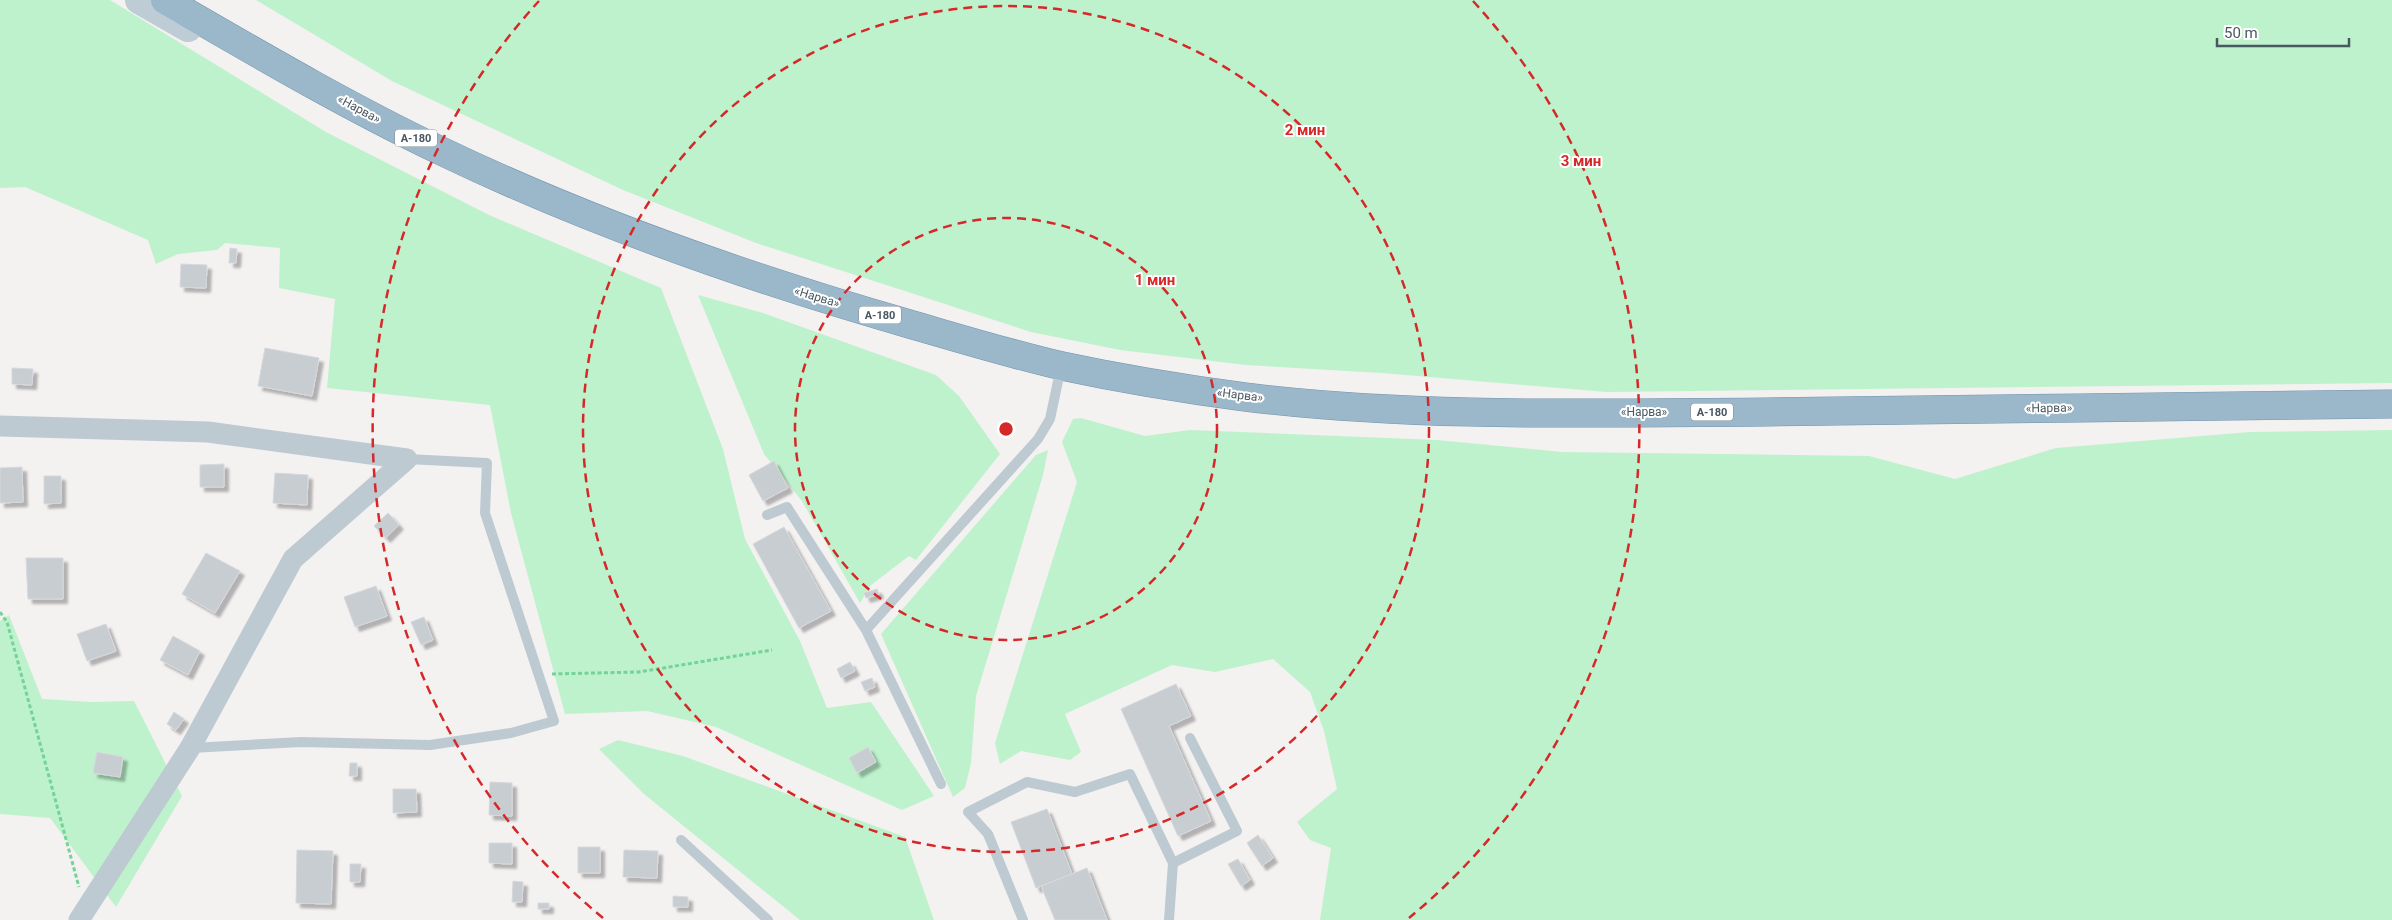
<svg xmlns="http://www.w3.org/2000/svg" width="2392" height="920" viewBox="0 0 2392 920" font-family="Roboto,sans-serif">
<defs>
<filter id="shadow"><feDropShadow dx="4.5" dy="4.5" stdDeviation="1" flood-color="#0004"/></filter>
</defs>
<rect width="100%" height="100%" fill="#f4f1f1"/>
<!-- green -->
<path fill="#bef2cc" d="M0 0H110L326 132 489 215 661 288 723 449 745 539 800 641 827 708 871 702 934 796 902 810 716 727 647 711 565 714 511 513 490 405 327 388 335 299 279 288 280 248 225 243 217 250 178 254 156 264 148 240 25 187 0 188Z
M256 0H2392V383L1606 392 1382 373 1246 365 1120 350 1031 332 911 293 756 243 623 190 392 81Z
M698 295 763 313 936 375 959 396 1000 454 916 560 909 556 871 585 860 603 802 501 764 454Z
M1081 418 1145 436 1190 430 1437 440 1562 452 1869 456 1955 479 2056 448 2250 432 2392 430V920H1320L1331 848 1310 840 1297 822 1337 789 1324 731 1310 692 1273 659 1215 672 1172 665 1065 714 1081 752 1070 760 1021 751 1000 764 995 743 1077 482 1062 442 1073 419Z
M1048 450 1043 475 976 696 971 763 965 788 953 797 881 634 1036 455Z
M9 615 42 699 92 702 134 701 182 796 116 907 50 818 0 814V621Z
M618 740 683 756 905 837 934 920H800L644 794 599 749Z"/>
<!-- building -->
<path fill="#c8cdd1" stroke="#d5d8dd" filter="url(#shadow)" d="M230 248 237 249 236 263H229Z
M181 264 207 265 206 288 180 287Z
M265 348 319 358 312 396 258 386Z
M12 368 33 369 32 385 12 384Z
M774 461 788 488 763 501 749 475Z
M224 464V487H200V465Z
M22 467 23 502 0 503V468Z
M275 473 308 475 307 505 273 503Z
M44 476H61V503L44 504Z
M388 513 399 525 386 538 374 526Z
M784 527 831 611 799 628 753 544Z
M206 553 240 571 215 613 182 594Z
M26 558H63V599H28Z
M376 586 387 616 355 627 344 597Z
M877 589 879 594 866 598 864 593Z
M424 617 433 640 421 645 411 622Z
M106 624 116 651 87 661 77 634Z
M173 636 200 651 188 675 160 660Z
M850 662 855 671 841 678 837 669Z
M872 678 875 687 865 691 861 682Z
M1176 684 1191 716 1169 726 1211 821 1178 836 1121 709Z
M174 712 184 719 176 730 167 724Z
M868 747 876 762 857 773 849 758Z
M97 752 123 757 120 777 93 773Z
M350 763H357V776H349Z
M490 782 512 783V816L489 815Z
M393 789H416L417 812 393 813Z
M1047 809 1072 874 1036 888 1011 822Z
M1258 835 1273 858 1262 866 1247 843Z
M489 843H512V864L489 863Z
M578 847H600V873H578Z
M297 850 333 851 331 904 296 903Z
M624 850 658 851 657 878 623 877Z
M1238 859 1250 880 1241 886 1228 864Z
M350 864H361L360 882H350Z
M1087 868 1107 920H1055L1041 886Z
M513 881 523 882 522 902H512Z
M673 896 688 897V907H673Z
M538 903H549V909H538Z"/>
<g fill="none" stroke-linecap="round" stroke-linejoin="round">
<defs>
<path id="trunk" d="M165 0C255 52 345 105 439 150 589 222 746 277 906 323 958 338 1010 354 1062 366 1123 379 1184 389 1245 397 1417 418 1593 413 1766 412 1975 409 2183 407 2392 404"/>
</defs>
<!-- trunk casing -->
<use href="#trunk" stroke="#7295ae" stroke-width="29"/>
<!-- path -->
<path stroke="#74d399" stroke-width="3" stroke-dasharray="4 2.5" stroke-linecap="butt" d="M0 612 7 622 79 887
M552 674 639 672 772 650"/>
<!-- service -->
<path stroke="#becad1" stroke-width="10" d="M767 515 787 507 866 630 941 784
M866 630 1038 439 1050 419 1061 367
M191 748 301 742 430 745 511 733 554 721 485 513 487 463 407 459
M681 840 768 920
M1173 863 1237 831 1190 738
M1023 920 988 834 968 812 1027 782 1075 792 1130 774 1173 863
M1169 920 1173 863"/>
<!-- minor -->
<path stroke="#becad1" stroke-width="21" d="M0 426 208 432 407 459 293 559 190 748 79 920"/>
<!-- secondary -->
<path stroke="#beccd6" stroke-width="28" d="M139 0 188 28"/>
<!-- trunk -->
<use href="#trunk" stroke="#9bb7ca" stroke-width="28"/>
</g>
<!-- distance rings -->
<g fill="none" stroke="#d62828" stroke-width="2.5" stroke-dasharray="9 6">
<circle cx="1006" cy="429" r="211"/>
<circle cx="1006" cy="429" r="423"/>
<path d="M603 918A634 634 0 0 1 539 1M1473 1A634 634 0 0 1 1409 918"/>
</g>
<g text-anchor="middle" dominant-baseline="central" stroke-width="4" stroke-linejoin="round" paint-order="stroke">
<!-- shield labels -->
<g fill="#fff" stroke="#7f8990" stroke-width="1">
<rect x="395" y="129.5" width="42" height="17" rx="4"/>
<rect x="859" y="306.5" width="42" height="17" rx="4"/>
<rect x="1691" y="403.5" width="42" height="17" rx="4"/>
</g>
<g font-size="11" font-weight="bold" fill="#485760">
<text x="416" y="138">А-180</text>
<text x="880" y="315">А-180</text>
<text x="1712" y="412">А-180</text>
</g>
<!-- street labels -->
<g font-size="12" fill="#485760" stroke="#fff">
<text transform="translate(359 109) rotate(28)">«Нарва»</text>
<text transform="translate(817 297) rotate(17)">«Нарва»</text>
<text transform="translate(1240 395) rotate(7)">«Нарва»</text>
<text transform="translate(2049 408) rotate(-1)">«Нарва»</text>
<text x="1644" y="412">«Нарва»</text>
</g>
</g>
<circle cx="1006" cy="429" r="8" fill="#d62828" stroke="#fff" stroke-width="2.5"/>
<g font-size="15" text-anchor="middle" font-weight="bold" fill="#d62828" stroke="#fff" stroke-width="4" stroke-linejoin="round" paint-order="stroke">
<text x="1305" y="135">2 мин</text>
<text x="1581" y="166">3 мин</text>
<text x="1155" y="285">1 мин</text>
</g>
<!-- scale -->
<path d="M2217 38v8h132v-8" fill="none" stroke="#485760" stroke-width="2.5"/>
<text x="2224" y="38" font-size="15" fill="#485760" stroke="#ffffff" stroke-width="4" paint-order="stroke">50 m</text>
</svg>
